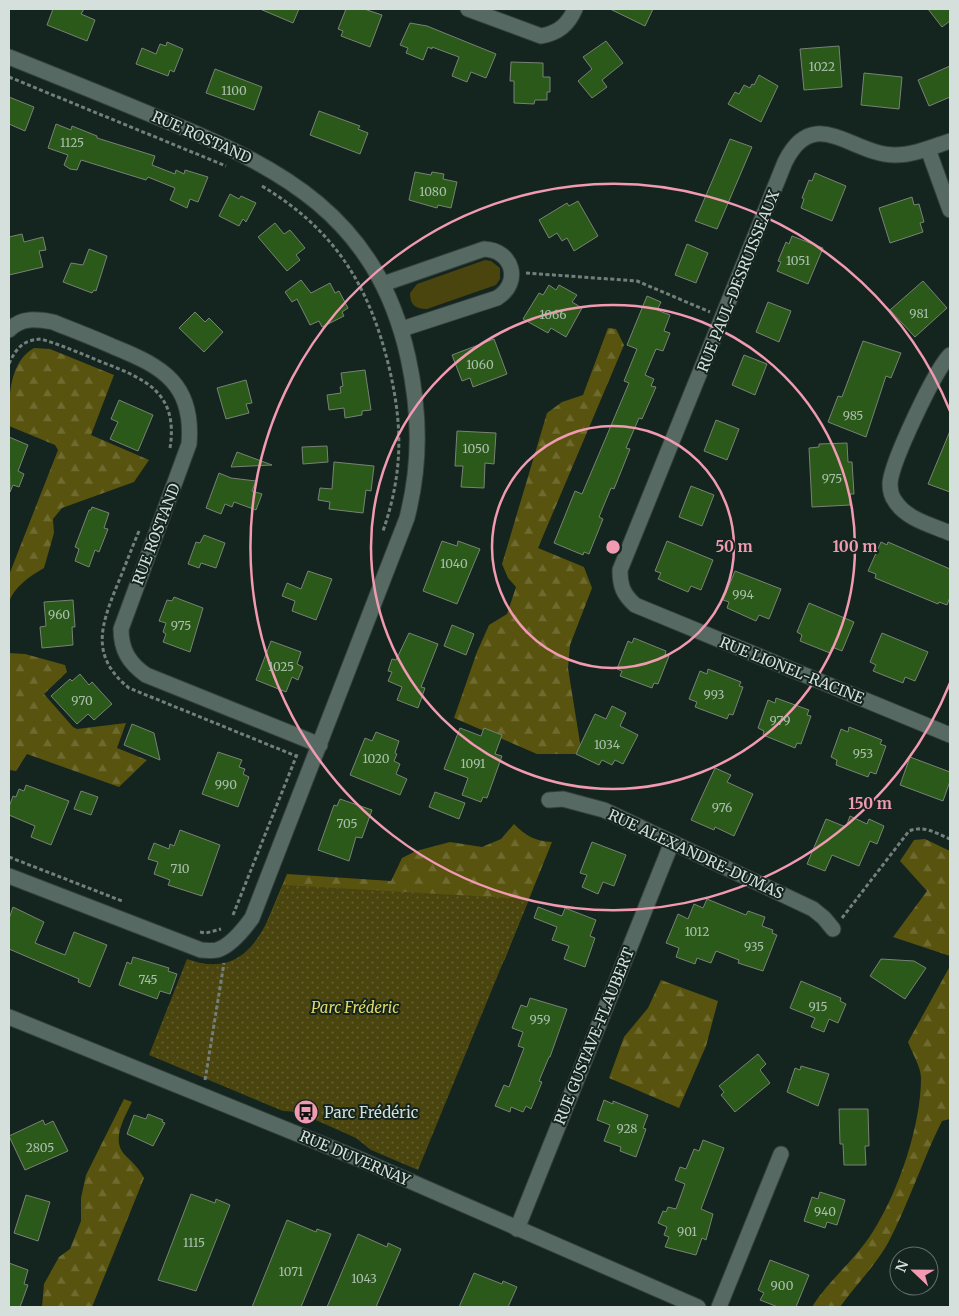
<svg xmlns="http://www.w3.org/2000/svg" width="959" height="1316" viewBox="0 0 959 1316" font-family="Merriweather,serif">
<defs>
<pattern id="forest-firs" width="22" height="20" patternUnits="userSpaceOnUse" patternTransform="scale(1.25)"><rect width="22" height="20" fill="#58530e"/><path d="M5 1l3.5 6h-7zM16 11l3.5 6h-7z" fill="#6f6b30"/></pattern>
<pattern id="park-dots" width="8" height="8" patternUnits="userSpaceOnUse" patternTransform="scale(1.25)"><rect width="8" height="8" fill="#4a450e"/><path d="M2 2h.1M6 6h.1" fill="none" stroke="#635f30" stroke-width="1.8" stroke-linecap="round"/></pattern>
</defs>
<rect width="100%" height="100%" fill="#14241f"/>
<!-- grass -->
<path fill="#4a450e" d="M485 260 491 261 500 268V279L496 285 427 309C415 309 410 305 410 293L417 284Z"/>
<!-- forest -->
<path fill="url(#forest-firs)" d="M608 328 616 329 624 345 538 548 584 567 592 588 570 645 568 668 581 749 577 754H537L454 718 477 652 489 625 507 614 516 587 508 578 502 564 547 413 562 402 583 395Z
M34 348 50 349 114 375 91 435 149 460 134 482 62 508 53 519 54 533 44 568C30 576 14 587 9 602V575L58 450 55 445 9 426C9 399 8 363 34 348Z
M9 653 25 654 65 665 67 672 44 694 73 727 77 729 126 723 117 748 147 760 119 787 27 754 16 771 9 770Z
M514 824C526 836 535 841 552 842L504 961 264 929 287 874 391 881 402 858 416 851 450 842 482 847 501 839Z
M925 839 950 851V956L893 937 927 891 900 861 914 840Z
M950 966V1119L942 1121C922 1161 909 1203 888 1243 875 1266 855 1286 840 1307H812C828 1281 855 1260 872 1233 898 1193 921 1126 921 1078 921 1067 912 1053 908 1042Z
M661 980 718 1001 706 1046 679 1108 609 1078 624 1037 648 1008Z
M124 1099 132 1102C125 1117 111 1139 124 1154 132 1162 139 1168 144 1178L92 1307H42L44 1284 59 1257 70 1249 81 1221V1198L86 1175Z"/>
<!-- park -->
<path fill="url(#park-dots)" d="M283 885 529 899 418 1170 371 1150 356 1138 298 1112 283 1111 149 1055 187 959C246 981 265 930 283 885Z"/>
<!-- building -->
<path fill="#2a591a" stroke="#788275" d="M53 9H84L81 14 95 20 87 41 47 25Z
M260 9H299L293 23Z
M346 9H364L382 15 370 47 341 36 343 31 338 29Z
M610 9H653L645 26Z
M928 9H950V21L942 27Z
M410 23 427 26 496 54 486 78 471 72 467 82 452 76 459 57 432 47V49L428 47 423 60 406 53 408 48 400 45Z
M606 41 623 63 602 80 607 87 592 98 578 81 592 69 583 57Z
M167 42 183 49 174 72 170 70 168 76 136 64 142 48 156 54 160 44 166 46Z
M839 46 842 87 804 90 800 49Z
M511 62 543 63V77H550V92H547V100H535L534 104 514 103V81H510Z
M950 66V97L929 106 918 80Z
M215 69 262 87 254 110 206 93Z
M864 73 902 77 899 109 861 105Z
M759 75 778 86 761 122 728 104 735 92 739 94 744 85 750 88 752 84 754 85Z
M9 97 34 107 25 131 9 124Z
M319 111 360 126 358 129 368 133 360 154 310 135Z
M56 124 71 130 72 126 97 136V138L155 156 152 165 175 174 176 170 184 174 185 170 208 177 198 202 190 199 187 208 170 200 175 188 148 177 146 180 81 160 77 170 70 169 64 165 68 155 48 148Z
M730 139 752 147 717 229 695 221Z
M415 172 431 175 432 172 444 174 443 179 457 182 451 208 438 205 437 208 409 200Z
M815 173 846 186 832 221 801 208 804 199 802 198 809 180 812 181Z
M230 194 239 199 241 196 256 203 246 222 243 219 239 226 219 216Z
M912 197 914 205 919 204 924 222 920 223 923 232 890 243 879 208Z
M578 201 598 236 574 251 567 238 562 241 557 233 549 238 539 220 567 203 569 206Z
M275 223 284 234 290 230 305 248 296 255 300 260 287 271 258 237Z
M22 234 24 242 43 237 46 250 39 251 43 267 9 275V237Z
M792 236 823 248 808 284 777 271 781 262 778 261 786 242 789 244Z
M687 244 708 253 696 283 675 275Z
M89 249 107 256 96 291 94 290 92 293 63 282 71 263 83 265Z
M301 280 311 293 330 283 335 293 339 291 348 308 342 312 344 316 322 327 319 321 310 325 297 299 292 302 285 292Z
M923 281 947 308 915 337 890 310Z
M549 285 556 290 559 285 577 295 572 302 582 308 566 337 551 328 548 333 523 319 539 293 543 295Z
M647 296 661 302 657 310 670 315 664 331 670 333 663 351 656 349 645 375 654 379 651 386 656 387 642 419 639 418 626 448 630 449 614 489 611 488 599 517 603 519 589 554 584 552 583 555 554 543 575 491 582 494 629 383 624 381 637 349 627 345Z
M768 302 791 311 779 342 756 332Z
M195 312 205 322 209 318 223 332 204 352 179 328Z
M494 339 507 374 473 387 470 378 462 381 452 355Z
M863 341 901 353 891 378 886 376 866 437 828 422 838 396 842 397Z
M744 355 767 364 755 395 732 385Z
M365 370 371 410 362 411V415L345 418 344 408 329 410 327 395 341 393 340 387 343 386 341 373Z
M246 380 252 403 246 404 249 413 226 419 217 388Z
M119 400 153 415 138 451 110 439 118 422 111 419Z
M716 420 739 429 727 460 704 451Z
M457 431 496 433 494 464 485 463 484 488 461 487 463 466H455Z
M950 431V492L928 484Z
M9 437 28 445 18 471 24 474 19 487 13 485 10 492Z
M847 443 848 462H852L854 494H850V505L812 507 809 448 819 447V444Z
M327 446 328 462 303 464 302 447Z
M237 452 272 465 231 467Z
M334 462 374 466 371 491 366 490 363 513 329 509 330 502 318 500 320 488 332 489Z
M219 473 231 478 256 481 252 491 262 494 256 510 234 502 232 507 225 504 221 514 206 508Z
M691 486 714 495 702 526 679 517Z
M92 507 109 513 104 528 108 529 99 552 95 550 89 567 75 561 79 549 75 547 89 510H91Z
M204 535 225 543 216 568 201 563 199 568 188 564 196 542 200 543Z
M442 541 457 546 458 541 480 549 457 604 423 591Z
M667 541 713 560 701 590 691 586 688 592 658 579 661 573 655 571Z
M881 542 887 545 888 542 950 569V597L947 605 939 602 938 604 875 578 876 574 868 571Z
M308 571 332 579 316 620 292 611 295 601 282 596 287 583 301 589Z
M735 571 781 589 769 619 759 615 756 621 727 608 729 602 723 600Z
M174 597 203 608 190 652 163 642 166 634 163 632 166 623 159 621 167 600 172 601Z
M73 600 75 627H72L73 645 42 648 40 627 46 626 44 602Z
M809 603 854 622 842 651 832 647 830 653 800 641 802 635 797 632Z
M452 625 474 634 466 655 444 646Z
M409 633 438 644 421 687 425 688 418 708 397 700 402 687 388 681 392 672 388 671 392 659 396 660Z
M882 633 928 652 915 681 905 677 903 683 873 671 876 665 870 662Z
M634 638 666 651 665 655 669 656 658 684 654 683 652 688 620 676 622 671 617 669 628 641 632 643Z
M271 641 301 652 297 664 303 667 298 680 292 677 286 692 256 680Z
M708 669 741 682 739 686 743 687 733 715 729 714 727 719 695 707 697 702 689 699 700 671 707 674Z
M80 674 89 685 92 682 112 704 94 720 88 714 77 724 51 696 70 679 72 681Z
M776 698 809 710 807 715 811 716 801 744 797 743 795 748 763 735 764 731 758 728 768 700 775 703Z
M612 706 626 713 620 726 638 735 623 764 615 760 612 765 602 760 599 765 576 754 595 714 606 719Z
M132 724 154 733 160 760 124 745Z
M849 727 882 740 880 744 886 746 876 774 870 772 868 777 836 765 837 760 831 757 841 729 848 732Z
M460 728 481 736 484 728 502 735 495 754 502 756 487 798 483 797 481 802 462 795 468 778 444 769Z
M376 732 399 741 395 753 397 754 394 761 400 764 396 774 407 779 400 795 350 775 365 738 372 741Z
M218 752 242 760 239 767 245 769 243 774 249 777 238 807 202 794Z
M910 757 950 772V781L943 801 900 785Z
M715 768 731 775 727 782 753 794 734 836 715 827 714 830 691 820Z
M26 785 69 801 51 845 31 837 35 826 9 815V807L13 796 16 797 19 789 24 791Z
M81 791 98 797 91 815 74 809Z
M435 792 465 803 459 819 429 807Z
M340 799 372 810 362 838 356 837 349 861 318 850 334 805 337 806Z
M850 816 867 824 869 819 884 826 877 844 870 841 859 866 832 855 825 871 807 864 826 819 846 827Z
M180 830 220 845 202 896 168 885 170 880 154 874 158 862 148 859 154 843 169 849 170 844 174 846Z
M592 842 626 855 614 886 603 882 598 894 582 887 587 875 580 873Z
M707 899 746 915 748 911 765 917 762 926 773 930 772 933 777 935 763 971 738 963 739 960 716 951 711 963 697 958 695 964 676 957 679 948 666 943 678 914 688 919 694 904 703 908Z
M13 907 44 922 35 943 65 955 74 932 107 945 90 987 78 982 79 979 9 949V919Z
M538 907 562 916 565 908 596 920 590 936 595 938 585 967 564 959 569 946 552 940 557 927 534 918Z
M133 957 169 968 168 971 177 974 170 994 160 991 157 999 119 985 127 962 131 964Z
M881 959 914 961 926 968 905 999 870 976Z
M801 981 841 998 840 1001 846 1004 838 1023 829 1019 824 1032 811 1027 815 1018 790 1008Z
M530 998 567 1009 550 1057H549L539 1081 542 1082 531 1109 526 1106 523 1112 511 1107 510 1112 495 1106 504 1085 509 1087 524 1048 518 1046 523 1032 512 1028 521 1005 527 1007Z
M758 1054 766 1064 760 1070 770 1083 735 1112 721 1095 724 1092 719 1086Z
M801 1066 829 1074 818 1106 787 1092 795 1068 800 1070Z
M604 1100 613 1104V1101L648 1115 643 1128 646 1129 636 1157 620 1151 621 1147 604 1141 610 1125 597 1120Z
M839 1109H868L869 1146H865L866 1165H844L843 1144H840Z
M148 1114 163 1120 162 1122 165 1123 153 1146 127 1134 134 1115 146 1119Z
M43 1120 45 1125 53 1121 68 1151 25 1170 9 1136Z
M703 1140 724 1148 701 1209 713 1214 706 1240 702 1238 696 1255 665 1247 669 1237 664 1235 667 1227 658 1223 663 1211 666 1212 668 1207 676 1209 685 1184 675 1180 680 1167 686 1169 694 1149 699 1151Z
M820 1192 845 1200 837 1225 827 1222 825 1228 804 1221 812 1197 818 1199Z
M191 1194 215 1203 216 1199 230 1205 196 1291 158 1280Z
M26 1195 50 1202 38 1241 14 1233Z
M287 1220 316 1232 317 1229 331 1234 301 1307H252Z
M358 1234 387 1247 388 1243 401 1249 376 1307H327Z
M770 1260 809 1275 796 1307H778L760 1300 764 1293 758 1290Z
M9 1263 28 1270 24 1284 28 1285 20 1307H9Z
M474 1273 502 1284 503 1281 517 1287 508 1307H459Z"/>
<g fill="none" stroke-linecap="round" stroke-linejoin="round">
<defs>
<path id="minor" d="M468 9 541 36C558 33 568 25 575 9
M9 57C59 77 109 97 159 118 283 168 376 216 408 357 420 412 421 463 407 518L252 918C244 929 231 946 217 950 212 951 205 950 201 950L9 876
M950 141C932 147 914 155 895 155 852 155 814 103 785 162L620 570C620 586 623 594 635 605L950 735
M928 149 950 210
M383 284 484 249C513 250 522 283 497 298L402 329
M9 330C21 317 37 319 53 322 73 330 94 338 114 347 164 367 194 385 189 444L121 629C121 650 129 663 146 675L320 745
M950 355C935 370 892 461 890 483 890 489 891 496 895 501 906 519 931 525 950 533
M549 800 563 799 604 810 813 909 824 918 833 929
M9 1017 364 1161 698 1307
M517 1229 672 842
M719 1307 781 1154"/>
</defs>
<!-- minor casing -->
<use href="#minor" stroke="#343f3c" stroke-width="17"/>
<!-- path -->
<path stroke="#727f7b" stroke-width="3" stroke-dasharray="4 2.5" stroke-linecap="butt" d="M9 77 226 166
M262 186C335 230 369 285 389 367 403 426 403 473 383 531
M526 273 637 281 710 312
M9 364C16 348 23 340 41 339 61 345 80 353 99 361 143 378 179 391 170 448
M139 531C131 550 124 569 116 588 100 628 91 657 129 688L296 756
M9 857 122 901
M233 915 298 752
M842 918 909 831C924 825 936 833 950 839
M200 932 206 933 221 929
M205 1080 224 963"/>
<!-- minor -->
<use href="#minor" stroke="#576963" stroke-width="15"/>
</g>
<!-- distance rings -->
<g fill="none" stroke="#f19ab1" stroke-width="2.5">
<circle cx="613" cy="547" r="121"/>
<circle cx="613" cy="547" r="242"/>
<path d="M950 683A363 363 0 1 1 950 411"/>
</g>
<!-- icons -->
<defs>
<symbol id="bus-disc" viewBox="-11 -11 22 22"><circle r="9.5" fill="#f19ab1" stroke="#14241f"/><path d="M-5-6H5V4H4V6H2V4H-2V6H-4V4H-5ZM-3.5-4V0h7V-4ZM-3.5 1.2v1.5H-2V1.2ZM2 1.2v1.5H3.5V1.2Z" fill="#111"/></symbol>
</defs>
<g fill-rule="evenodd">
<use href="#bus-disc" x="292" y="1098" width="28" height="28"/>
</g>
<g text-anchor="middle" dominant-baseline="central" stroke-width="4" stroke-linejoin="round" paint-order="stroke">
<!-- number labels -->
<g font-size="12" fill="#aabeac">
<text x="822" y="66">1022</text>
<text x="234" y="90">1100</text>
<text x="72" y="142">1125</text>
<text x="433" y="191">1080</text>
<text x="798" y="260">1051</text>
<text x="919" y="313">981</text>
<text x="553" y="314">1066</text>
<text x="480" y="364">1060</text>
<text x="853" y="415">985</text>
<text x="476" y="448">1050</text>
<text x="832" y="478">975</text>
<text x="454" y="563">1040</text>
<text x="743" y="594">994</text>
<text x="59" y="614">960</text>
<text x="181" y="625">975</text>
<text x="281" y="666">1025</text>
<text x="714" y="694">993</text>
<text x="82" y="700">970</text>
<text x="780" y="720">979</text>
<text x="607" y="744">1034</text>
<text x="863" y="753">953</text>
<text x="376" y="758">1020</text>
<text x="473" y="763">1091</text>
<text x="226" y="784">990</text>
<text x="722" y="807">976</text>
<text x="347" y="823">705</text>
<text x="180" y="868">710</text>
<text x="697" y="931">1012</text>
<text x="754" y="946">935</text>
<text x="148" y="979">745</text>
<text x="818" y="1006">915</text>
<text x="540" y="1019">959</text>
<text x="627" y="1128">928</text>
<text x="40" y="1147">2805</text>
<text x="825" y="1211">940</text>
<text x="687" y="1231">901</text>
<text x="194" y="1242">1115</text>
<text x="291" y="1271">1071</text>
<text x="364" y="1278">1043</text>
<text x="782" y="1285">900</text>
</g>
<!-- street labels -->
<g font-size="15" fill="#d5dfdc" stroke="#14241f">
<text transform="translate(202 137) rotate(24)">RUE ROSTAND</text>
<text transform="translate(738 281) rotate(-68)">RUE PAUL-DESRUISSEAUX</text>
<text transform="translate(156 534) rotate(-69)">RUE ROSTAND</text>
<text transform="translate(792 670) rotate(22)">RUE LIONEL-RACINE</text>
<text transform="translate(696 854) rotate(25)">RUE ALEXANDRE-DUMAS</text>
<text transform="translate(594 1036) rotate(-68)">RUE GUSTAVE-FLAUBERT</text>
<text transform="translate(355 1158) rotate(23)">RUE DUVERNAY</text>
</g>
<!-- park labels -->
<g font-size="15" font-style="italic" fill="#e3da67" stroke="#14241f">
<text x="355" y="1007">Parc Fréderic</text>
</g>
<!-- poi labels -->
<g font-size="15" fill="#d5dfdc" stroke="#14241f" text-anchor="start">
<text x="324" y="1112">Parc Frédéric</text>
</g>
</g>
<circle cx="613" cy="547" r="8" fill="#f19ab1" stroke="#14241f" stroke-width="2.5"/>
<g font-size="15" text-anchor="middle" font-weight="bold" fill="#f19ab1" stroke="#14241f" stroke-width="4" stroke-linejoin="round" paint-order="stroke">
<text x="734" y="552">50 m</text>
<text x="855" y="552">100 m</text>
<text x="870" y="809">150 m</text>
</g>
<!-- border -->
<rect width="959" height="1316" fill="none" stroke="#d5dfdc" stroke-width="20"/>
<!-- north arrow -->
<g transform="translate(914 1271) rotate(292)"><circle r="24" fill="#14241f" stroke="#616f6b"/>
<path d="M0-4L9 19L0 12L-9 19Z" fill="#f19ab1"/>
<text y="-8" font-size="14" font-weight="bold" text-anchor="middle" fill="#d5dfdc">N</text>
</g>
</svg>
